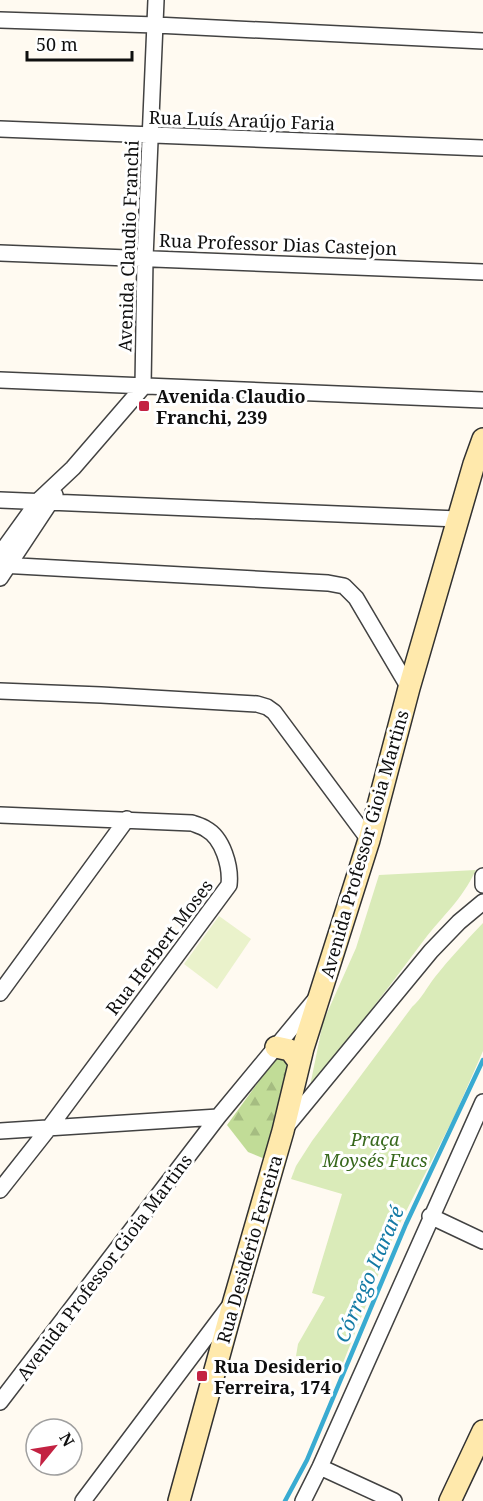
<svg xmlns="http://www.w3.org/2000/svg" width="483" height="1501" viewBox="0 0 483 1501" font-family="'Noto Serif',serif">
<defs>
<pattern id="forest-firs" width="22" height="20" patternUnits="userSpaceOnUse" patternTransform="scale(1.5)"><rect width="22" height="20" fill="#c1dc97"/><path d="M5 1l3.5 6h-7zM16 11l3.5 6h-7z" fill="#a5bc81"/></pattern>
</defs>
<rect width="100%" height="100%" fill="#fffaf1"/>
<!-- forest -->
<path fill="url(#forest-firs)" d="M286 1055 293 1066 265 1159 248 1152 227 1125 275 1059Z"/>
<!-- park -->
<path fill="#daebb9" d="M476 870C461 901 444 914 424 940 386 991 347 1041 309 1091L323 1022 356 948 379 875Z
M483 923V1051L454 1117 394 1235 339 1373 296 1356 298 1344 325 1297 312 1293 342 1194 291 1179 296 1166 312 1141 412 1007C422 998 427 987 435 977 450 958 466 941 483 923Z"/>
<!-- pitch -->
<path fill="#eaf2cb" d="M219 916 251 939 217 989 184 964Z"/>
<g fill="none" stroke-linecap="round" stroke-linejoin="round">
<!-- stream -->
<path stroke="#39abd1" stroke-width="4.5" d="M285 1501 307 1460 406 1224 483 1060"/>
<defs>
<path id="street" d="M0 20 156 25 483 41
M0 129 483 148
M0 253 483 272
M0 380 483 400
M0 500 458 519
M0 554 39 500 73 468 143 387 145 258 156 0
M0 565 328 583 344 586 356 598 409 688
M0 578 55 495
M0 691 101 695 257 704 267 707 274 712 369 840
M0 815 192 823C197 825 202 826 206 829 223 838 231 867 229 885L49 1128 0 1190
M483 876V885
M0 993 127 819
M286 1127 431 951 459 922 483 902
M0 1131 218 1117
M430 1216 483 1241
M0 1402 218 1117 314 1001
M320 1467 394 1501
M83 1501 228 1308
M303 1501 320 1467 483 1102"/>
<path id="secondary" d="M276 1047 290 1050 299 1062
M179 1501 234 1301 283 1131 303 1048 369 840 409 688 474 464 483 439
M450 1501 483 1431"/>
</defs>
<!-- street casing -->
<use href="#street" stroke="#424242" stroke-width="18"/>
<!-- secondary casing -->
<use href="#secondary" stroke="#313131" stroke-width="24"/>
<!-- street -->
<use href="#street" stroke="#fff" stroke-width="15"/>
<!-- secondary -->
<use href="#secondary" stroke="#ffe9ac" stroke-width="21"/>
</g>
<!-- markers -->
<g fill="#c32242" stroke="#fff" stroke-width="2">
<rect x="138" y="400" width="12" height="12" rx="3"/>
<rect x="196" y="1370" width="12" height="12" rx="3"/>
</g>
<g text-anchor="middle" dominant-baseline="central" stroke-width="6" stroke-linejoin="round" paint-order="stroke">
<!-- street labels -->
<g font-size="18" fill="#0f0f0f" stroke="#fff">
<text transform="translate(242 120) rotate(2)">Rua Luís Araújo Faria</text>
<text transform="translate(278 244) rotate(2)">Rua Professor Dias Castejon</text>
<text transform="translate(128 246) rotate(-88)">Avenida Claudio Franchi</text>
<text transform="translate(364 844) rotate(-74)">Avenida Professor Gioia Martins</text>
<text transform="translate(159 947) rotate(-53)">Rua Herbert Moses</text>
<text transform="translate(249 1249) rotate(-74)">Rua Desidério Ferreira</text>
<text transform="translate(104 1267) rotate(-53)">Avenida Professor Gioia Martins</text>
</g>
<!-- poi labels -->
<g font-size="18" font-weight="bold" fill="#0f0f0f" stroke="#fff" text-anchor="start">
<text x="156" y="396">Avenida Claudio<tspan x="156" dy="21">Franchi, 239</tspan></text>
<text x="214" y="1366">Rua Desiderio<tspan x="214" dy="21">Ferreira, 174</tspan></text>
</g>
<!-- park labels -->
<g font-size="18" font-style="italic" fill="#38691d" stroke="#fff">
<text x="375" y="1139">Praça<tspan x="375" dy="21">Moysés Fucs</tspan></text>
</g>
<!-- water labels -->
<g font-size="20" font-style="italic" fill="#147ba5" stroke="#fff">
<text transform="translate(369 1274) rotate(-67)">Córrego Itararé</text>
</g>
</g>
<!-- north arrow -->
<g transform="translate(54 1447) rotate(60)"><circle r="28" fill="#ffffff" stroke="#9f9f9f" stroke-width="1.5"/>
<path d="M0-4.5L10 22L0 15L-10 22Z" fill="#c32242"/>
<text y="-9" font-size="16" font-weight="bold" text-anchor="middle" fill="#0f0f0f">N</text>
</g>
<!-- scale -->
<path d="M27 51v9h105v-9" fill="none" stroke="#0f0f0f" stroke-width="3"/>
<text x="36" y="51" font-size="18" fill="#0f0f0f" stroke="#ffffff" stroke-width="4.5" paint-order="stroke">50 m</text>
</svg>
